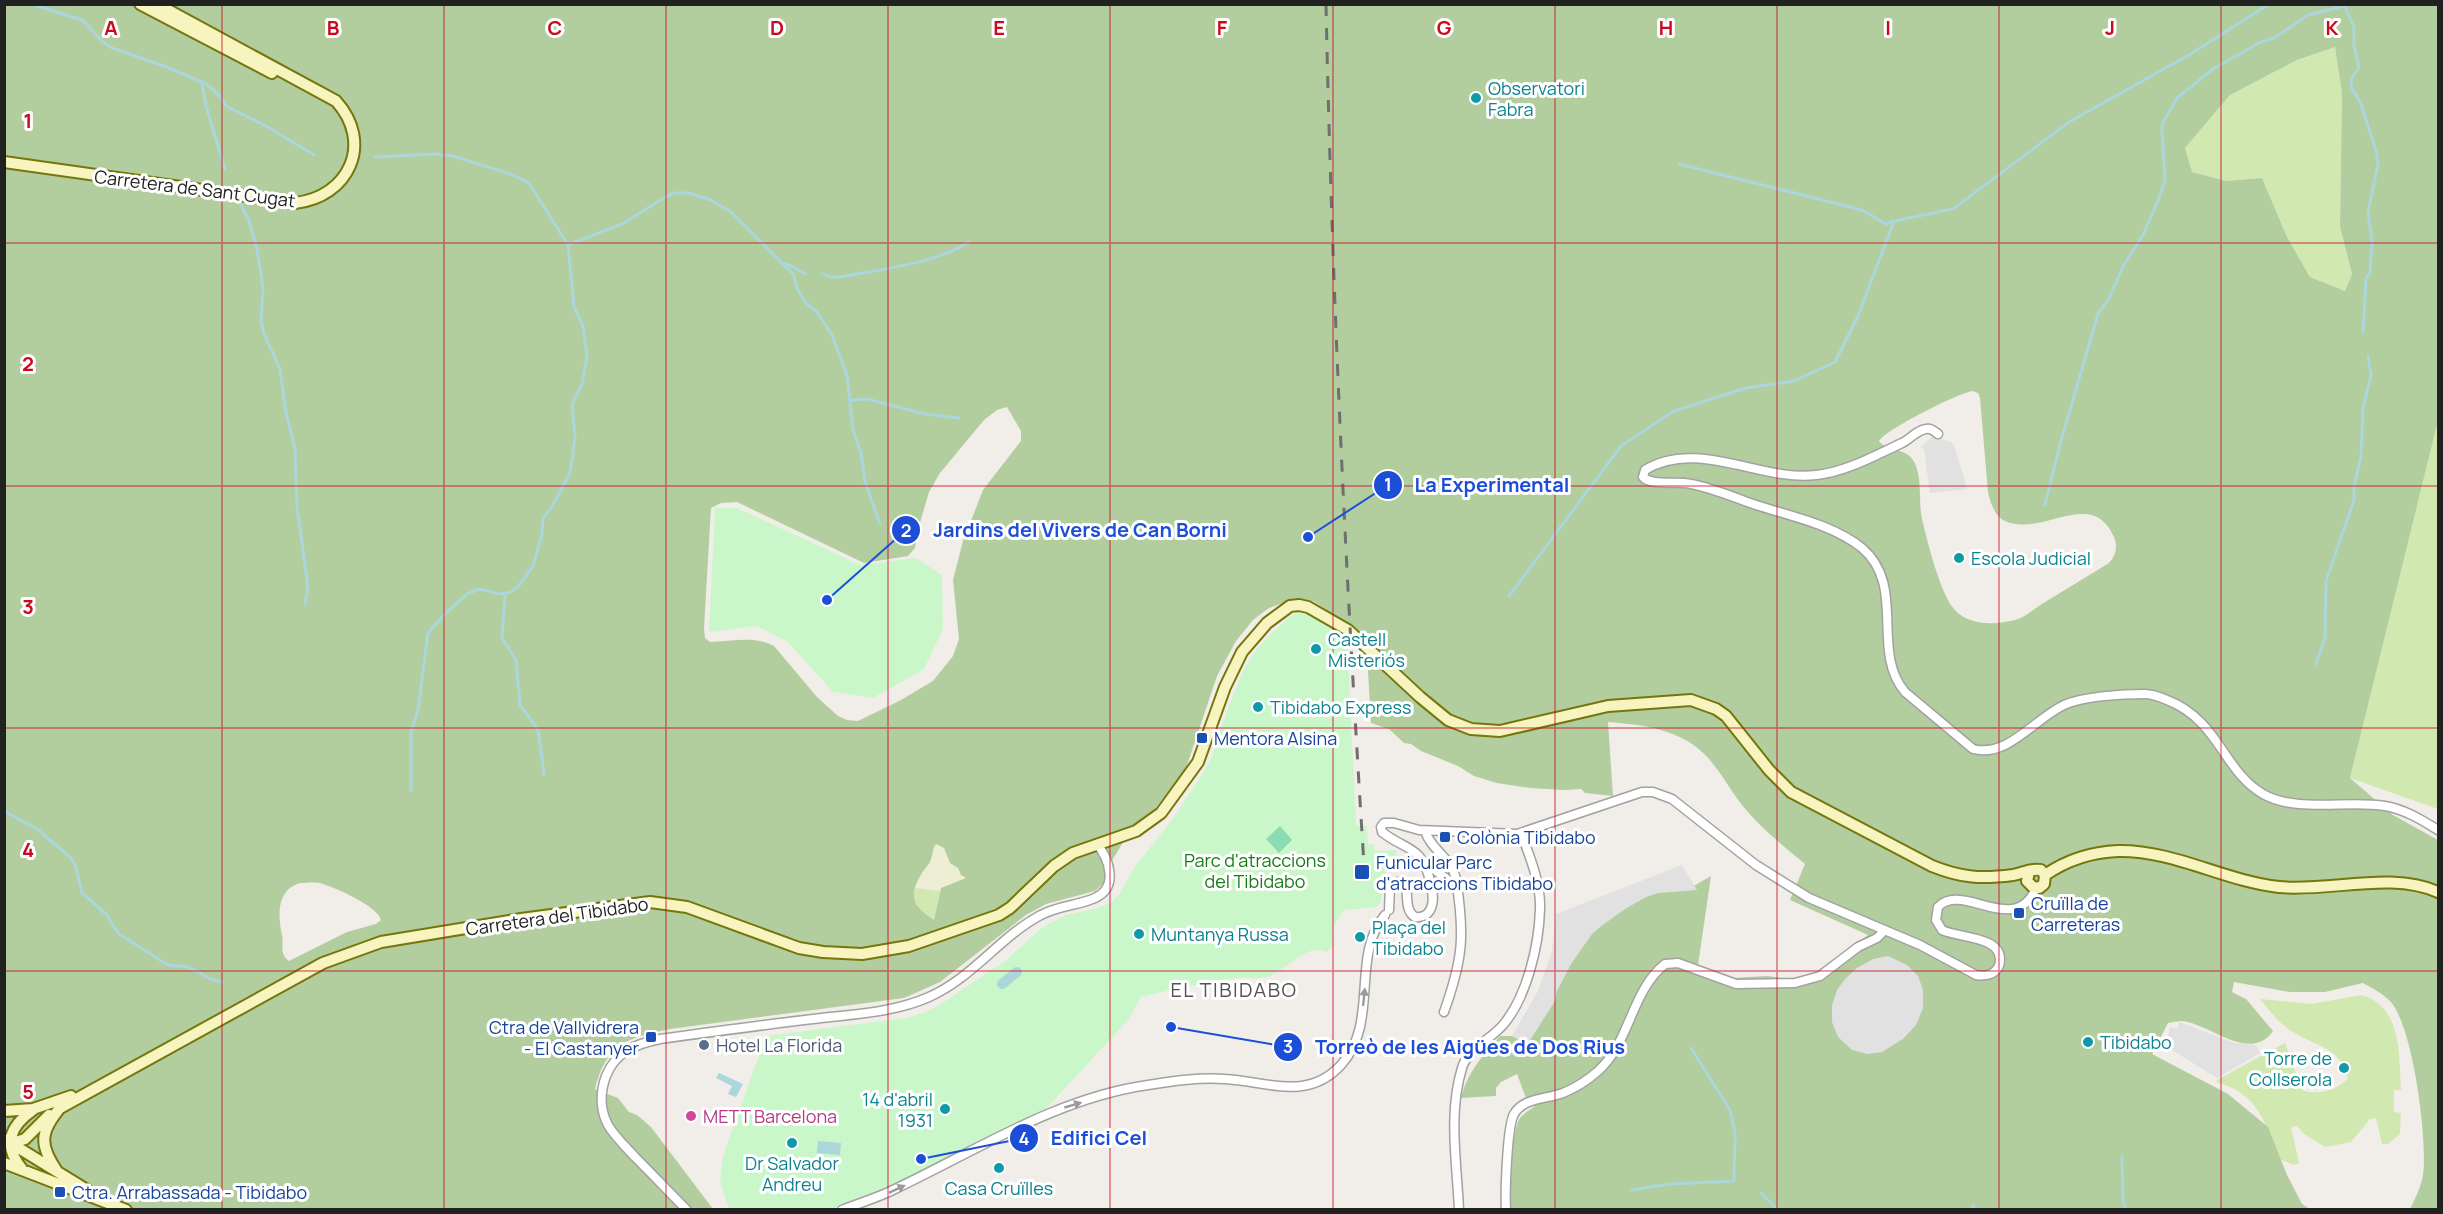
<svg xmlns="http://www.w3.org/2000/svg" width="2443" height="1214" viewBox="0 0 2443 1214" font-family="Manrope,sans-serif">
<rect width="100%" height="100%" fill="#f1ede8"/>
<!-- farmland -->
<path fill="#eeeed5" d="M936 844 944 848 950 863 958 868 965 879 941 888 940 891 915 888 921 873 930 862 932 849Z"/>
<!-- grass -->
<path fill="#d1e8b1" d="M2335 47 2342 93 2340 227 2352 274 2345 291 2310 277 2287 237 2262 178 2226 181 2192 172 2185 148 2230 95 2297 60Z
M2438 413V809L2350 778Z
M915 888 940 891 934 920C923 912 914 906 913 891Z
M2362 995C2402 1007 2399 1055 2401 1090H2394V1112L2401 1113 2400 1134 2388 1144H2382L2376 1118 2370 1119 2351 1142 2325 1147 2304 1134 2297 1126 2291 1127 2299 1163 2294 1165 2279 1159C2264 1121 2259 1094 2216 1082L2217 1080 2285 1043 2302 1090C2319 1096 2335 1090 2348 1079 2342 1045 2308 1045 2286 1027 2276 1020 2268 1008 2260 999L2311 1004Z"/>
<!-- forest -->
<path fill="#b2ce9f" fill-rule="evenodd" d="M5 5H2438V420L2350 778 2393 815 2438 840V1209H2410C2415 1199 2421 1187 2423 1175 2428 1142 2413 1025 2390 1001 2383 994 2372 988 2363 983L2325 992H2290L2234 982 2232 992 2246 999 2273 1031C2250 1064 2209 1023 2182 1021 2178 1021 2172 1022 2168 1023L2152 1054 2228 1094 2268 1127 2287 1175 2302 1204 2310 1209H1511C1511 1190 1510 1134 1520 1118 1523 1114 1531 1109 1535 1106L1526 1098 1517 1074 1501 1082 1496 1088V1096L1461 1098C1467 1073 1483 1055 1500 1036H1515L1579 946 1621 906 1657 890 1692 887 1711 876 1698 965 1734 978 1766 976 1792 979 1810 976 1868 935 1790 900 1805 864C1786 848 1764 831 1747 811 1733 795 1723 775 1709 759 1683 729 1644 725 1608 722L1613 796 1585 793 1581 789 1565 790 1530 788 1497 783 1474 776 1458 766 1421 751 1411 744 1404 743 1389 729 1371 723 1367 653 1370 638 1313 601 1296 598 1269 608 1253 620 1236 641 1217 676 1186 768 1154 810 1133 826 1108 867 1106 881 1095 891 1046 904 1026 915 940 982 904 998 670 1029C627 1038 606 1044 595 1089L618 1098 629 1112 637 1115 651 1127 713 1209 5 1210ZM2335 47 2342 93 2340 227 2352 274 2345 291 2310 277 2287 237 2262 178 2226 181 2192 172 2185 148 2230 95 2297 60ZM1973 391 1978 393 1980 398 1988 492C1990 501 1994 515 2003 520 2040 540 2091 485 2114 537 2118 547 2116 555 2109 563 2087 577 2064 590 2042 604 2034 609 2024 618 2015 620 1995 625 1969 626 1954 609 1940 593 1927 540 1922 519 1918 500 1923 476 1913 460 1906 448 1887 452 1879 441 1885 430 1960 392 1973 391ZM1007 407 1021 431V441L983 490 963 541 953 580 959 639 953 656 933 681 901 700 858 721 847 720 838 716 817 697 774 646C753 635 732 642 710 642L705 638 704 628 711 508 721 503 737 502 864 563 908 556 915 548 919 526 929 492 940 473 984 420 997 410ZM936 844 944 848 950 863 958 868 961 875 966 878 941 888 934 920C912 905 908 896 922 873 924 869 928 866 930 862 933 855 932 850 936 844ZM300 883C307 883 313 882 320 883 334 887 378 906 381 920L376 924 347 932 289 961C279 954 284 945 282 935 278 916 276 890 300 883Z"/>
<!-- park -->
<path fill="#caf7c9" d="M715 508H737L860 565 916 558 942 575 943 629 924 669 873 698 833 692 788 642 757 626 709 632Z
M1302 612 1329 624 1347 635 1356 825 1367 826 1368 844 1374 845 1375 851 1396 850 1397 870 1385 871 1386 878 1382 879 1381 902 1376 907 1344 910 1333 927 1332 941 1335 944 1327 952C1307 943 1288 968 1270 976 1261 980 1248 977 1238 978 1205 982 1173 989 1141 997L1128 1020 1040 1115 876 1194 833 1209H729L720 1181 723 1156 766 1036 906 1018 926 1012 938 1006 1005 961 1043 927 1066 915 1098 908 1112 902 1120 893 1134 868 1171 821 1201 777 1211 759 1229 705 1244 669 1258 647 1290 616Z"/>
<!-- pitch -->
<path fill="#8bdbb4" d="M1280 826 1292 840 1279 853 1266 839Z"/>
<!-- parking -->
<path fill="#e1e1e1" d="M1934 436 1952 443 1955 448 1967 489 1930 493 1924 449 1920 447Z
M1682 865 1697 890 1658 893 1646 897 1625 909 1600 927 1592 934 1571 964 1557 991 1555 1001 1527 1045 1512 1036 1538 991 1552 952 1556 914Z
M1888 956 1907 965 1918 976 1923 990V1008L1916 1025 1903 1039 1882 1052 1868 1054 1852 1050 1838 1037 1832 1022V1005L1837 990 1845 979 1857 968 1873 959Z
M2179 1022 2234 1043 2256 1045 2260 1053 2217 1078 2172 1050 2174 1043 2167 1041 2170 1027 2178 1029Z"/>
<!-- water -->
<path fill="#abd6dc" d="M719 1073 743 1084 736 1097 728 1094 732 1086 716 1078Z
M818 1141 841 1143 840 1155 817 1153Z"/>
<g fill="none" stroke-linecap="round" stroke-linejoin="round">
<!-- stream -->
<path stroke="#abd6dc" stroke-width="3" d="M31 4 82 20 103 42 112 48 167 67 206 84 220 96 226 106 266 126 314 155
M2344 5 2354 27V45L2359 67 2352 78 2351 87 2361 104 2377 154 2378 164 2368 212 2372 241 2370 273 2366 278 2363 332
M202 83 206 106 225 169
M375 157 435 154 453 156 513 175 529 183 568 245 624 223 667 196 674 193H689L711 200 731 212 794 275 797 288 805 302 817 312 832 335 847 375 853 430 861 453 865 482 880 524
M1679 164 1862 210 1886 224 1894 221
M241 205 249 221 257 249 263 288 261 321 264 334 280 369 286 413 295 449 297 506 308 588 305 604
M781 263 789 265 806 274
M822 273 830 277H840C876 270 939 263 968 242
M852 400 867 399 925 414 959 418
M2045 505 2061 441 2098 314 2108 300 2124 265 2143 235 2159 198 2165 180 2162 131 2163 122 2177 98 2213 69 2261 42 2276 37 2308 15 2344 6
M505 594 502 638 516 660 520 705 535 725 539 734 544 775
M1509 596 1621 446 1674 411 1746 388 1794 381 1835 362 1858 316 1894 221 1953 209 2069 122 2189 55 2269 4
M2316 664 2325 638 2326 581 2354 500V486L2361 457 2363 408 2371 375 2368 356
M411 791V732L418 710 428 633 443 616 467 594 479 589 500 594 511 592 517 588 533 566 542 534 543 518 553 505 570 473 575 437 572 404 582 384 587 356 583 326 574 307 568 245
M4 811 37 829 70 857 75 864 82 893 106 914 118 933 166 964C174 967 183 965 190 968 203 973 208 981 222 982
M2122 1157 2123 1201 2126 1210
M1631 1190 1670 1184 1734 1181 1735 1133 1730 1110 1691 1048
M1761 1193 1778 1210
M1971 1210 1974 1205"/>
<!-- canal -->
<path stroke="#abd6dc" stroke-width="10" d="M1002 984 1017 972"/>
<defs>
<path id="street" d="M1938 434C1934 431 1931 428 1926 429 1917 430 1910 439 1902 443 1876 455 1846 472 1816 475 1762 482 1697 438 1645 470L1643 477C1650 486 1678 481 1691 484 1713 488 1735 498 1756 505 1790 516 1834 525 1862 548 1907 586 1870 651 1905 692L1973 749C2008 758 2034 719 2064 705 2084 696 2123 694 2145 694 2153 694 2160 697 2167 700 2219 720 2223 771 2263 794 2296 813 2348 800 2385 806 2404 809 2422 820 2438 830
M1425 831C1431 850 1451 857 1456 879
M1425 862 1449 881 1456 879C1465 935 1463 959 1444 1012
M1389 910 1390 887 1397 882 1406 886C1408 897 1405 911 1415 917 1423 918 1430 914 1432 905 1434 897 1432 889 1430 881 1422 845 1406 851 1382 832L1381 827 1384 823H1394L1419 830 1517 834 1642 792H1653L1672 799 1756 865 1809 898 1920 945 1976 975C1983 976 1989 976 1994 972 1998 969 2000 964 2000 960 2001 936 1958 938 1942 930L1936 920 1938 907C1963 881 2015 938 2036 888
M687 1210C669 1192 652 1174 635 1157 626 1147 615 1137 608 1125 600 1110 600 1092 606 1076 616 1051 636 1044 660 1039 711 1032 762 1025 813 1019 852 1014 893 1013 929 997 972 978 999 938 1039 916 1058 905 1077 906 1095 898 1119 887 1109 859 1097 844
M842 1210C859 1203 877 1198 893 1190 976 1151 1056 1098 1148 1085 1173 1081 1200 1077 1225 1079 1266 1081 1307 1102 1341 1065 1380 1022 1350 956 1385 915
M1459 1210C1457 1164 1448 1113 1462 1068 1467 1050 1491 1039 1503 1025 1527 997 1539 945 1540 909 1541 884 1530 857 1521 833
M1506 1210C1505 1193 1507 1127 1514 1114 1523 1098 1547 1099 1563 1093 1575 1088 1588 1080 1598 1071 1630 1043 1631 991 1665 964L1678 963 1736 984 1795 983 1820 976 1858 947 1877 938 1884 931"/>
<path id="secondary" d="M140 4 272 73
M4 162 295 203C349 197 374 143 336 101L157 4
M2029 872 2027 881 2033 887 2039 888 2044 884 2045 875
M2045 875C2067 860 2091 852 2118 851 2174 850 2224 881 2279 887 2330 892 2391 871 2438 892
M4 1111 33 1109 71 1096
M4 1139 87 1190
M10 1144 25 1139 49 1115
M4 1163 126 1210
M22 1169C2 1145 10 1126 33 1110
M57 1171C39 1145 40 1132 60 1108L323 963 381 942 521 919 650 902 687 907 799 948 823 952 862 954 909 946 999 915 1010 908 1054 866 1073 853 1136 831 1161 813 1198 762 1225 687 1242 652 1267 623 1290 606 1299 605 1308 607 1348 630 1420 697 1448 720 1471 729 1500 731 1608 706 1691 700 1716 709 1726 716 1769 770 1791 792 1932 866C1962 878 1981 879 2013 875 2023 873 2032 868 2041 870L2045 875"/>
</defs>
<!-- street casing -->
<use href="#street" stroke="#a2a2a2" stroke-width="11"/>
<!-- secondary casing -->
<use href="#secondary" stroke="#75760b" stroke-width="14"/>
<!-- street -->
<use href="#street" stroke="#fff" stroke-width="8"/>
<!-- secondary -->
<use href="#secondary" stroke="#f7f4c0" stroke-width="10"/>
<!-- rail -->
<path stroke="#6f6f6f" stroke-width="3" stroke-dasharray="12 12" stroke-linecap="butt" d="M1326 4C1332 292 1346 579 1364 865"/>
</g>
<!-- one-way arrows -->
<defs><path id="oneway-solid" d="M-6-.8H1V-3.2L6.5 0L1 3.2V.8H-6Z" transform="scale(1.5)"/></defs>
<g fill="#9b9b9b">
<use href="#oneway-solid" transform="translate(1364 997) rotate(-84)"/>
<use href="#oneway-solid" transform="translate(1073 1105) rotate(-16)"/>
<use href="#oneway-solid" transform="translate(897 1189) rotate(-25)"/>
</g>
<!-- grid -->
<path fill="none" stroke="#c80a1c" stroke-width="1.5" stroke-opacity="0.55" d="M222 4V1210M444 4V1210M666 4V1210M888 4V1210M1110 4V1210M1333 4V1210M1555 4V1210M1777 4V1210M1999 4V1210M2221 4V1210M4 243H2438M4 486H2438M4 728H2438M4 971H2438"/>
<!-- markers -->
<g fill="#0f9aa8" stroke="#fff" stroke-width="2">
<circle cx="1476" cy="98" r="6"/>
<circle cx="1959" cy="558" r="6"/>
<circle cx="1316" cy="649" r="6"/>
<circle cx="1258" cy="707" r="6"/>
<circle cx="1139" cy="934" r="6"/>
<circle cx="1360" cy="937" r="6"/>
<circle cx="2088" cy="1042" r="6"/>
<circle cx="2344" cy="1068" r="6"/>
<circle cx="945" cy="1109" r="6"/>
<circle cx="792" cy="1143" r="6"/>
<circle cx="999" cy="1168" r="6"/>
</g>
<g fill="#1a4fb4" stroke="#fff" stroke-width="2">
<rect x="1196" y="732" width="12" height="12" rx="3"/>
<rect x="1439" y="831" width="12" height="12" rx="3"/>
<rect x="1354" y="864" width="16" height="16" rx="3"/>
<rect x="2013" y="907" width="12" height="12" rx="3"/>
<rect x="645" y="1031" width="12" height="12" rx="3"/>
<rect x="54" y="1186" width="12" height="12" rx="3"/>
</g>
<circle fill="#5c6f8a" stroke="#fff" stroke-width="2" cx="704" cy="1045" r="6"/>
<circle fill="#d1479c" stroke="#fff" stroke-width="2" cx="691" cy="1116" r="6"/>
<g text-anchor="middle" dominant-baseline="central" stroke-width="6" stroke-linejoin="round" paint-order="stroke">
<!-- culture labels -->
<g font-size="18" fill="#0d838f" stroke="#fff" text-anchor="start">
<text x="1488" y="88">Observatori<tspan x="1488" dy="21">Fabra</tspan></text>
<text x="1971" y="558">Escola Judicial</text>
<text x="1328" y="639">Castell<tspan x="1328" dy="21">Misteriós</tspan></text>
<text x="1270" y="707">Tibidabo Express</text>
<text x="1372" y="927">Plaça del<tspan x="1372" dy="21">Tibidabo</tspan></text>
<text x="1151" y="934">Muntanya Russa</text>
<text x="2100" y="1042">Tibidabo</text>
<text x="2332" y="1058" text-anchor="end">Torre de<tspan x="2332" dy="21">Collserola</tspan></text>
<text x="933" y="1099" text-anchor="end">14 d'abril<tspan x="933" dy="21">1931</tspan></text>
<text x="792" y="1163" text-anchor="middle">Dr Salvador<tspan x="792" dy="21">Andreu</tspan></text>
<text x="999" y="1188" text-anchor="middle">Casa Cruïlles</text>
</g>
<!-- street labels -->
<g font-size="18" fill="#212121" stroke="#fff">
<text transform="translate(195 188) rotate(7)">Carretera de Sant Cugat</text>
<text transform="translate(557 916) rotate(-8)">Carretera del Tibidabo</text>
</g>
<!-- transit labels -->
<g font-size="18" fill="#164399" stroke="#fff" text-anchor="start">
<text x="1214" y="738">Mentora Alsina</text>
<text x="1457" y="837">Colònia Tibidabo</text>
<text x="1376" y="862">Funicular Parc<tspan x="1376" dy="21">d'atraccions Tibidabo</tspan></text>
<text x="2031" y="903">Cruïlla de<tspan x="2031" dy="21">Carreteras</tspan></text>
<text x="639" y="1027" text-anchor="end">Ctra de Vallvidrera<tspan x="639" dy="21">- El Castanyer</tspan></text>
<text x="72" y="1192">Ctra. Arrabassada - Tibidabo</text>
</g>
<!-- park labels -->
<g font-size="18" fill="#137d11" stroke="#fff">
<text x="1255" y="860">Parc d'atraccions<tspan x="1255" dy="21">del Tibidabo</tspan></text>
</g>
<!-- service labels -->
<g font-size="18" fill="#4e5e75" stroke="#fff" text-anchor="start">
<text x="716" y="1045">Hotel La Florida</text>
</g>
<!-- hotel labels -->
<g font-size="18" fill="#b23c85" stroke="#fff" text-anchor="start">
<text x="703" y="1116">METT Barcelona</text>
</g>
<!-- neighbourhood labels -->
<g font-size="20" letter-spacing="1.5" fill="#545454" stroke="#fff">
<text x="1234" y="989">EL TIBIDABO</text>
</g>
</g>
<g font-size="20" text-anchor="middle" font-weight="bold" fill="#c80a1c" stroke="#fff" stroke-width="6" stroke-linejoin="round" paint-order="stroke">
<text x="111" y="35">A</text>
<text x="333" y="35">B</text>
<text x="555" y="35">C</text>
<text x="777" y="35">D</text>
<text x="999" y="35">E</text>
<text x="1222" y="35">F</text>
<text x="1444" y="35">G</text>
<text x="1666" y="35">H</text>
<text x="1888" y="35">I</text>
<text x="2110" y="35">J</text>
<text x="2332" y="35">K</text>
<text x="28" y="128">1</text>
<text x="28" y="371">2</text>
<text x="28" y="614">3</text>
<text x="28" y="857">4</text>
<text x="28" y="1099">5</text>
</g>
<!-- callouts -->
<path fill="none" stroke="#1d4ed8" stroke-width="2" d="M1308 537L1388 485M827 600L906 530M1171 1027L1288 1047M921 1159L1024 1138"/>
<g fill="#1d4ed8" stroke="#fff" stroke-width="2">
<circle cx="1308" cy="537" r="6"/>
<circle cx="827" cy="600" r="6"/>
<circle cx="1171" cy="1027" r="6"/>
<circle cx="921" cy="1159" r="6"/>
<circle cx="1388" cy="485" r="15"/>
<circle cx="906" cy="530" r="15"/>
<circle cx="1288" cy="1047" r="15"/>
<circle cx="1024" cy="1138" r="15"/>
</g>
<g font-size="18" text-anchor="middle" font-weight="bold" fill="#fff">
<text x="1388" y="491">1</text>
<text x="906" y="537">2</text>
<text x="1288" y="1053">3</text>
<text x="1024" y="1145">4</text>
</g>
<g font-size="20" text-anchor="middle" font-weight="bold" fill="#1d4ed8" stroke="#fff" stroke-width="6" stroke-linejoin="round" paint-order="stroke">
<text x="1492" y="492">La Experimental</text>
<text x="1080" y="537">Jardins del Vivers de Can Borni</text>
<text x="1470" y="1054">Torreò de les Aigües de Dos Rius</text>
<text x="1099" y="1145">Edifici Cel</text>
</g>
<!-- border -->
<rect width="2443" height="1214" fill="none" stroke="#212121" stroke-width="12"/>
</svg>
